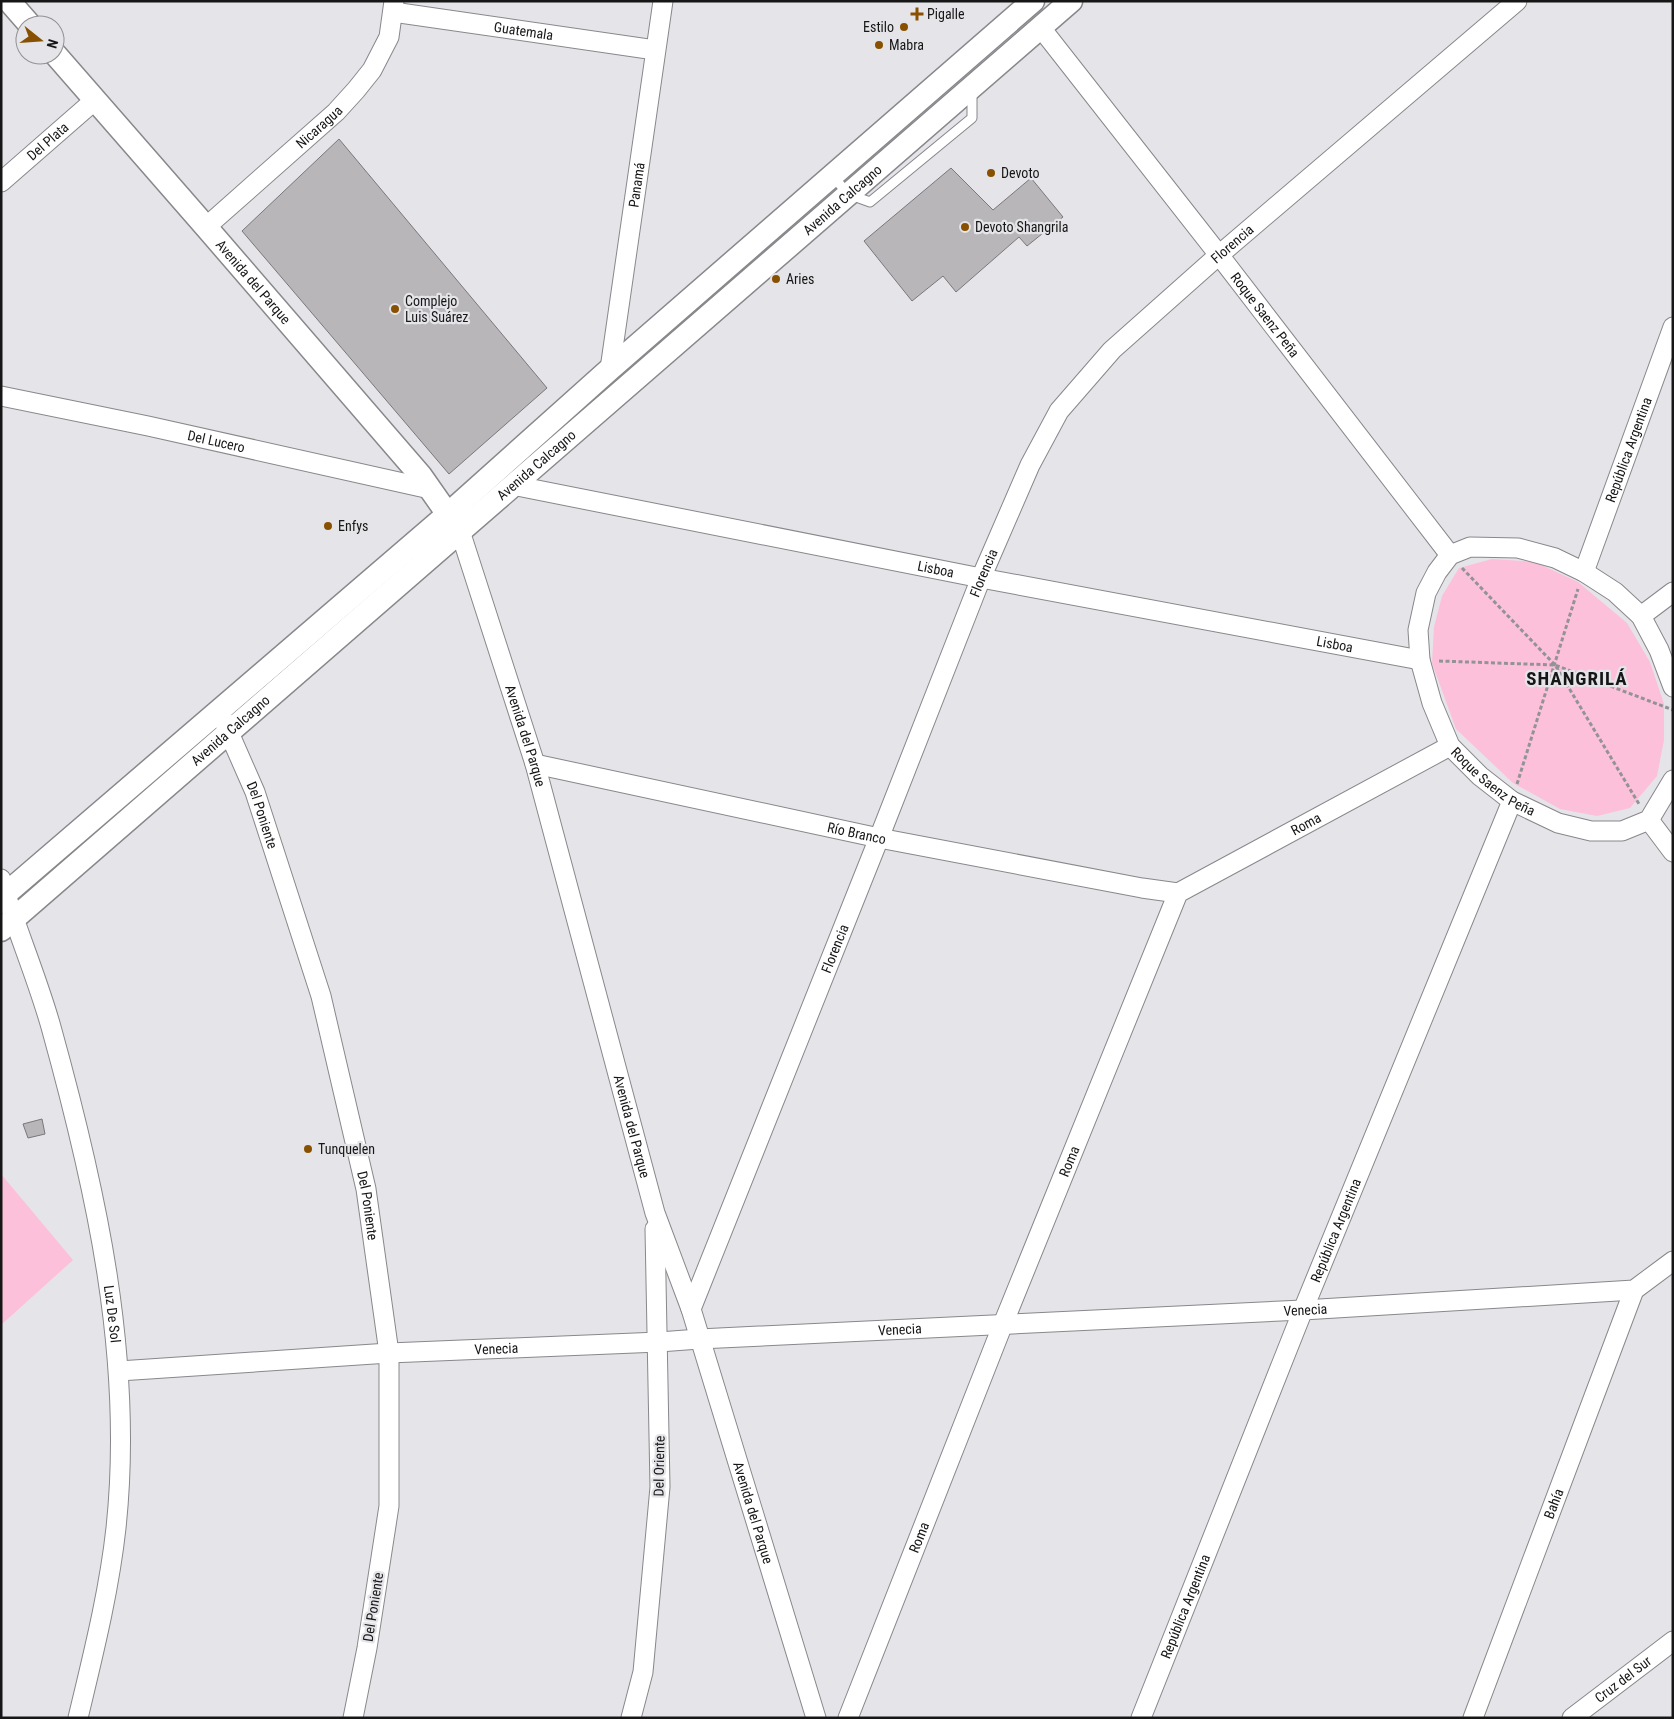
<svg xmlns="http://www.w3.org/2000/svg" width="1674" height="1719" viewBox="0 0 1674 1719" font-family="'Roboto Condensed',sans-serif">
<rect width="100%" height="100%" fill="#e5e4e8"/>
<!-- green -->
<path fill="#fcc0da" d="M1492 559 1535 562 1578 582 1627 623 1650 662 1664 704V740L1657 776 1630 808 1597 816 1560 809 1513 783 1456 729 1432 663 1434 627 1442 596 1459 568Z
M1 1174 73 1260 1 1325Z"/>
<!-- building -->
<path fill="#b9b6b9" stroke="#7a777a" d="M339 139 547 388 449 474 242 231Z
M951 168 993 210 1031 178 1063 217 1027 246 1019 237 956 292 943 276 912 301 864 241Z
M42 1119 45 1134 28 1138 23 1124Z"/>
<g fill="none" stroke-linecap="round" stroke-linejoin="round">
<defs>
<path id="service" d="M832 175 848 194 870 202 972 118V91"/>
<g id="minor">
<path id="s1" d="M393 12 655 50"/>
<path id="s2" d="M1041 28 1219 255 1450 555"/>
<path id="s3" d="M1 182 95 100"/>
<path id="s4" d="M206 227 336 112 356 90 372 70 389 37 394 1"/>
<path id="s5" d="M610 369 663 1"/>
<path id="s6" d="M1 396 148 426 430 489"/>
<path id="s7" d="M512 485 981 578 1420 660"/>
<path id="s8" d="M460 531 535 764 655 1213 691 1309 816 1718"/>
<path id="s9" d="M1584 572 1673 327"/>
<path d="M1641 616 1673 592"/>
<path id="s10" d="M1673 687 1659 650 1641 616 1615 592 1584 572 1555 558 1518 548 1470 547 1450 555 1437 572 1426 593 1418 630 1420 660 1432 703 1450 746 1480 776 1512 801 1558 823 1591 831H1622L1649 820 1673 780"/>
<path id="s11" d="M223 719 255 792 321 996 366 1189 389 1353V1506L367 1648 353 1718"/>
<path id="s12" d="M535 764 879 838 1142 888 1178 893"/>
<path d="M1649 820 1673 852"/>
<path id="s13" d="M1 879C16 929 37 977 51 1027 96 1189 134 1358 116 1528 109 1592 93 1655 78 1718"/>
<path id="s14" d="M691 1309 879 838 981 578 1030 465 1059 411 1112 350 1219 255 1517 1"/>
<path id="s15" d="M119 1371 389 1353 659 1342 699 1339 1303 1310 1634 1290 1673 1261"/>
<path d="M631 1718 643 1672 660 1487 655 1229"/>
<path id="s16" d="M848 1718 1003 1324 1178 893 1450 746"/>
<path id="s17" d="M1141 1718 1303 1310 1512 801"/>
<path id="s18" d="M1473 1718 1634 1290"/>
<path id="s19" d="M1572 1718 1673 1641"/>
</g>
<g id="tertiary">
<path d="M9 1 30 25"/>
<path id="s20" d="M55 54 206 227 421 476 456 526"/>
<path d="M1 898 448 514 610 369 1033 1"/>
<path id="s21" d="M1 930C357 619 715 311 1071 1"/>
</g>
</defs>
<!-- service casing -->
<use href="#service" stroke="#88878b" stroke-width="11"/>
<!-- minor casing -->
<use href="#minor" stroke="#88878b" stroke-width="21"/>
<!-- tertiary casing -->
<use href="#tertiary" stroke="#88878b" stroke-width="25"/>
<!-- path -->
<path stroke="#939396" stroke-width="3" stroke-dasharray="4 2.5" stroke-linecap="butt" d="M1462 568 1555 665 1639 804
M1439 661 1555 665 1673 710
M1517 784 1578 589"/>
<!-- service -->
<use href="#service" stroke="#fff" stroke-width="9"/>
<!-- minor -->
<use href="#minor" stroke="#fff" stroke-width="19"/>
<!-- tertiary -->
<use href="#tertiary" stroke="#fff" stroke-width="22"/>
</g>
<!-- markers -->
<g fill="#885101" stroke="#e5e4e8" stroke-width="2">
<path d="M914.5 6.5h5v5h5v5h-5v5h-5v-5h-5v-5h5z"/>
<circle cx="904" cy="27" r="5"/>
<circle cx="879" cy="45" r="5"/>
<circle cx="991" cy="173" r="5"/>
<circle cx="965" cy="227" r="5"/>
<circle cx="776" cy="279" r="5"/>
<circle cx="395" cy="309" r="5"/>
<circle cx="328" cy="526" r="5"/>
<circle cx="308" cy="1149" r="5"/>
</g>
<g text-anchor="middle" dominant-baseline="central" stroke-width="4.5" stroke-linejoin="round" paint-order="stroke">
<!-- poi labels -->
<g font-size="14" fill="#161617" stroke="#e5e4e8" text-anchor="start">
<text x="927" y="14">Pigalle</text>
<text x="894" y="27" text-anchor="end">Estilo</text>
<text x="889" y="45">Mabra</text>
<text x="1001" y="173">Devoto</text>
<text x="975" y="227">Devoto Shangrila</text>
<text x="786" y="279">Aries</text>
<text x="405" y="301">Complejo<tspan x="405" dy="16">Luis Suárez</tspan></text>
<text x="338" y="526">Enfys</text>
<text x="318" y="1149">Tunquelen</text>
</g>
<!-- street labels -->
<g font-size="14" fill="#161617" stroke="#e5e4e8">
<text stroke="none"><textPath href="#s1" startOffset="132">Guatemala</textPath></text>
<text stroke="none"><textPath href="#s4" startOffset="151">Nicaragua</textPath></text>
<text stroke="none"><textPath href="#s3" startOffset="62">Del Plata</textPath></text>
<text stroke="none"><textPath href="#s5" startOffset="186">Panamá</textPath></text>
<text stroke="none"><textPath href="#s21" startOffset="1114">Avenida Calcagno</textPath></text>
<text stroke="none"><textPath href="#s14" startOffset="1212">Florencia</textPath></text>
<text stroke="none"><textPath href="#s20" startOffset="302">Avenida del Parque</textPath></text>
<text stroke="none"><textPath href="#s2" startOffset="364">Roque Saenz Peña</textPath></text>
<text stroke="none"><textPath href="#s6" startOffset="220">Del Lucero</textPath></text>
<text stroke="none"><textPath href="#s9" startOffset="130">República Argentina</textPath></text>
<text stroke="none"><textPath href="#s21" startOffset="709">Avenida Calcagno</textPath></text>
<text stroke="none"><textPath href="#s7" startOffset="432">Lisboa</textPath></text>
<text stroke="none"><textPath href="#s14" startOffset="792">Florencia</textPath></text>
<text stroke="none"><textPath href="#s7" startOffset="838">Lisboa</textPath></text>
<text stroke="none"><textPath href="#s21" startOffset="304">Avenida Calcagno</textPath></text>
<text stroke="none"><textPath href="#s8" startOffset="215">Avenida del Parque</textPath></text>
<text stroke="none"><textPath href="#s10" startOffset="551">Roque Saenz Peña</textPath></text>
<text stroke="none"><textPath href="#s11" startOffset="104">Del Poniente</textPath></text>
<text stroke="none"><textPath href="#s16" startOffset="1034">Roma</textPath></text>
<text stroke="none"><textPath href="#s12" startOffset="329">Río Branco</textPath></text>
<text stroke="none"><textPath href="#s14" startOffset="388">Florencia</textPath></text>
<text stroke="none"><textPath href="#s8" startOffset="620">Avenida del Parque</textPath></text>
<text stroke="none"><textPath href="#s16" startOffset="599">Roma</textPath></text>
<text stroke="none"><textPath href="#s11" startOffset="509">Del Poniente</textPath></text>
<text stroke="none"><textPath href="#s17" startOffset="525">República Argentina</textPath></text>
<text stroke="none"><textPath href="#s15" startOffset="1188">Venecia</textPath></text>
<text stroke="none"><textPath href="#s13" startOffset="450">Luz De Sol</textPath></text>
<text stroke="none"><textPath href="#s15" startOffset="782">Venecia</textPath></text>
<text stroke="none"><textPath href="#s15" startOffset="378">Venecia</textPath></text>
<text transform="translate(659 1466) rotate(-89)">Del Oriente</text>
<text stroke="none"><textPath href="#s18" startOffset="229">Bahía</textPath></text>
<text stroke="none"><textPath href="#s8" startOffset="1025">Avenida del Parque</textPath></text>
<text stroke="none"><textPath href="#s16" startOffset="194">Roma</textPath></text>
<text transform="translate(373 1607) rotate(-81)">Del Poniente</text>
<text stroke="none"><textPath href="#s17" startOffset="120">República Argentina</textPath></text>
<text stroke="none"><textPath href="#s19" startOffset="64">Cruz del Sur</textPath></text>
</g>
<!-- district labels -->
<g font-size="19" font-weight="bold" letter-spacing="1" fill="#161617" stroke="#e5e4e8">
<text x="1577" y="678">SHANGRILÁ</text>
</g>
</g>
<!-- border -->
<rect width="1674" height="1719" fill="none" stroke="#161617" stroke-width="5"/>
<!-- north arrow -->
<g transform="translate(40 40) rotate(107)"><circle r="24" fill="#e5e4e8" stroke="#929294"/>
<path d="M0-4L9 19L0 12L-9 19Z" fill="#885101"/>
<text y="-8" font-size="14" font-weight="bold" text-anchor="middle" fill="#161617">N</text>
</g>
</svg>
